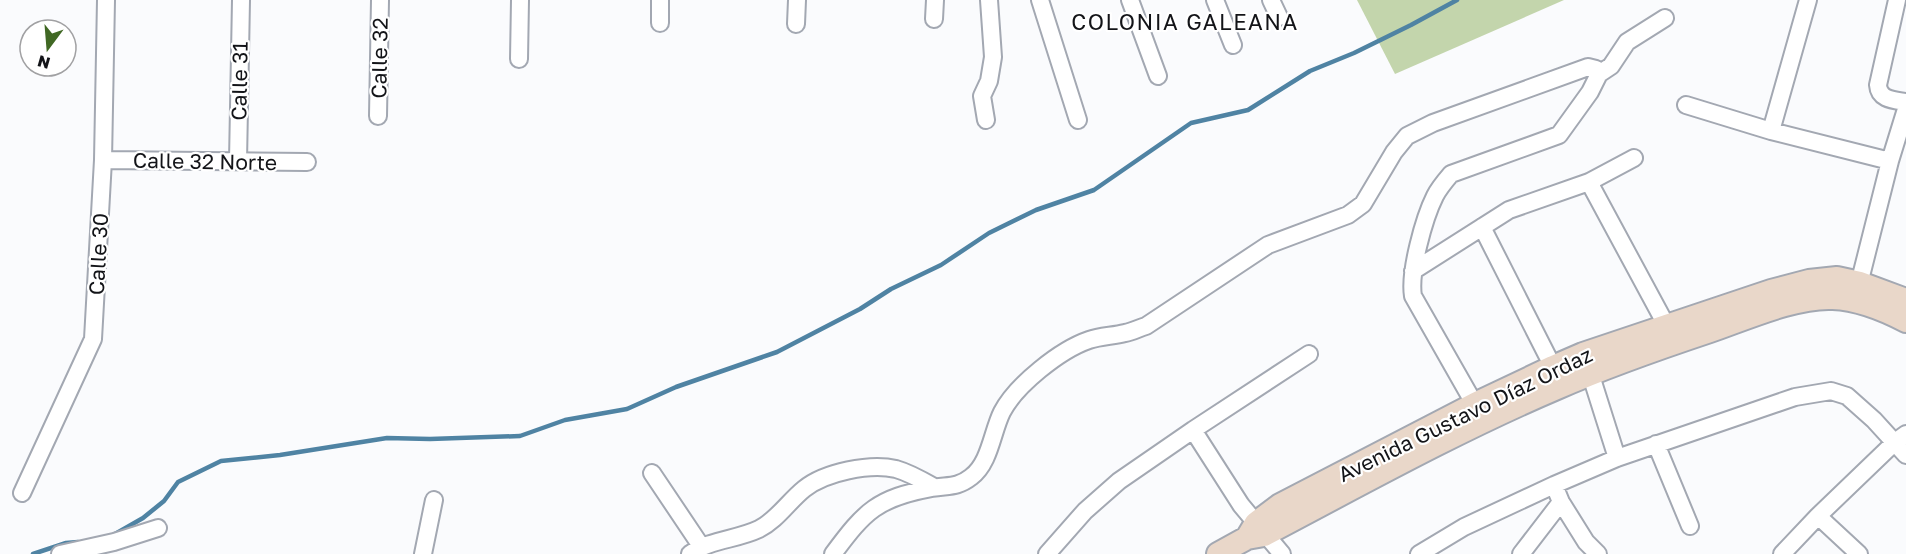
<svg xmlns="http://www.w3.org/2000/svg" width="1906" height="554" viewBox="0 0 1906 554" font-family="'Golos Text',sans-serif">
<rect width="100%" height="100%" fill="#fafbfd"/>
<!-- green -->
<path fill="#c3d5ac" d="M1357 0H1564L1395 74Z"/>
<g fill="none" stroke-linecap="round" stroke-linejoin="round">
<!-- stream -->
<path stroke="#4f83a3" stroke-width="4.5" d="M115 534 143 518 164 501 178 482 221 461 280 455 387 438 430 439 520 436 565 420 627 409 676 387 777 352 860 309 891 289 941 265 989 233 1036 210 1094 190 1191 123 1248 110 1310 71 1354 53 1411 25 1457 0
M33 554 66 543 78 542"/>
<defs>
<path id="street" d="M1040 0 1078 120
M1130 0 1158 76
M1215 0 1233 45
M1271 0 1279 17
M1897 0 1878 85C1879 100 1894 100 1906 102
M934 19 935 0
M660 23V0
M796 24 797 0
M519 59 520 0
M1686 105 1771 131 1890 161
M378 116 380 0
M986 120 982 96 989 81 993 57 989 0
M1771 131 1808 0
M103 160 307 162
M238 161 241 0
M1589 182 1671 334
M1482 227 1553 367 1555 378
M1413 271 1509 210 1589 182 1634 158
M1857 292 1890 161 1906 109
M1587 363 1617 458
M1479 412 1413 296C1409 272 1424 218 1435 196 1439 188 1445 181 1451 174L1559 135 1590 92 1599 74 1611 66 1627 42 1665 18
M1193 430 1241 505 1282 554
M1656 444 1690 526
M652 473 701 546
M22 493 93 339 103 160 106 0
M1561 502 1586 542 1598 554
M1818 516 1859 554
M60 554 114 542 158 528
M423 554 434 500
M690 554C711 539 736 540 759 529 777 520 788 502 804 489 825 472 870 463 896 469 910 473 922 480 934 487
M833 554C865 511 877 498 932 488 948 485 957 488 971 477 990 463 992 432 1002 412 1016 385 1060 350 1089 340 1100 336 1113 336 1125 333 1132 332 1139 328 1146 326L1268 245 1348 215 1363 204 1394 152 1407 136 1433 123 1588 67 1596 69 1599 74
M1047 554 1085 511 1119 481 1193 430 1309 354
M1419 554 1464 527 1554 485 1617 458 1795 397 1831 391 1847 396 1874 420 1906 455
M1521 554 1561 502 1554 485
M1782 554 1818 516 1895 442 1906 434"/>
<path id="secondary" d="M1247 538 1256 523 1280 505 1475 404 1553 367 1583 354 1771 291 1809 281 1837 278 1860 283 1906 300
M1218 554 1247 538 1264 535C1361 484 1456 431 1557 388 1607 366 1659 348 1710 331 1745 319 1796 296 1833 298 1857 299 1885 310 1906 321"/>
</defs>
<!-- street casing -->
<use href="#street" stroke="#a3a8b2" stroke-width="20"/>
<!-- secondary casing -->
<use href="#secondary" stroke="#a3a8b2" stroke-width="26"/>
<!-- street -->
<use href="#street" stroke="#fff" stroke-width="16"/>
<!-- secondary -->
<use href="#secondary" stroke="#e9d7c9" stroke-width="22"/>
</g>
<g text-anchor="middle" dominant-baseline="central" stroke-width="4.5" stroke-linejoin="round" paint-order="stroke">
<!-- street labels -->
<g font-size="21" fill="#131418" stroke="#fff">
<text transform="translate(379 58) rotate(-89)">Calle 32</text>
<text transform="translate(239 81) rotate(-89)">Calle 31</text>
<text transform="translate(205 161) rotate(1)">Calle 32 Norte</text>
<text transform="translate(98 254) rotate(-87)">Calle 30</text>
<text transform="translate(1465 414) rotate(-26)">Avenida Gustavo Díaz Ordaz</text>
</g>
<!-- neighbourhood labels -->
<g font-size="22" letter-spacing="1.5" fill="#131418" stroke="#fff">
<text x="1185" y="21">COLONIA GALEANA</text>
</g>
</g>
<!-- north arrow -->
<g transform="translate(48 48) rotate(196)"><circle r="28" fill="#ffffff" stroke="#a1a1a3" stroke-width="1.5"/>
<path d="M0-4.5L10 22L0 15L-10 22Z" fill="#406824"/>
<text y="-9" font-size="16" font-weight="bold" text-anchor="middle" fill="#131418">N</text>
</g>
</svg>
